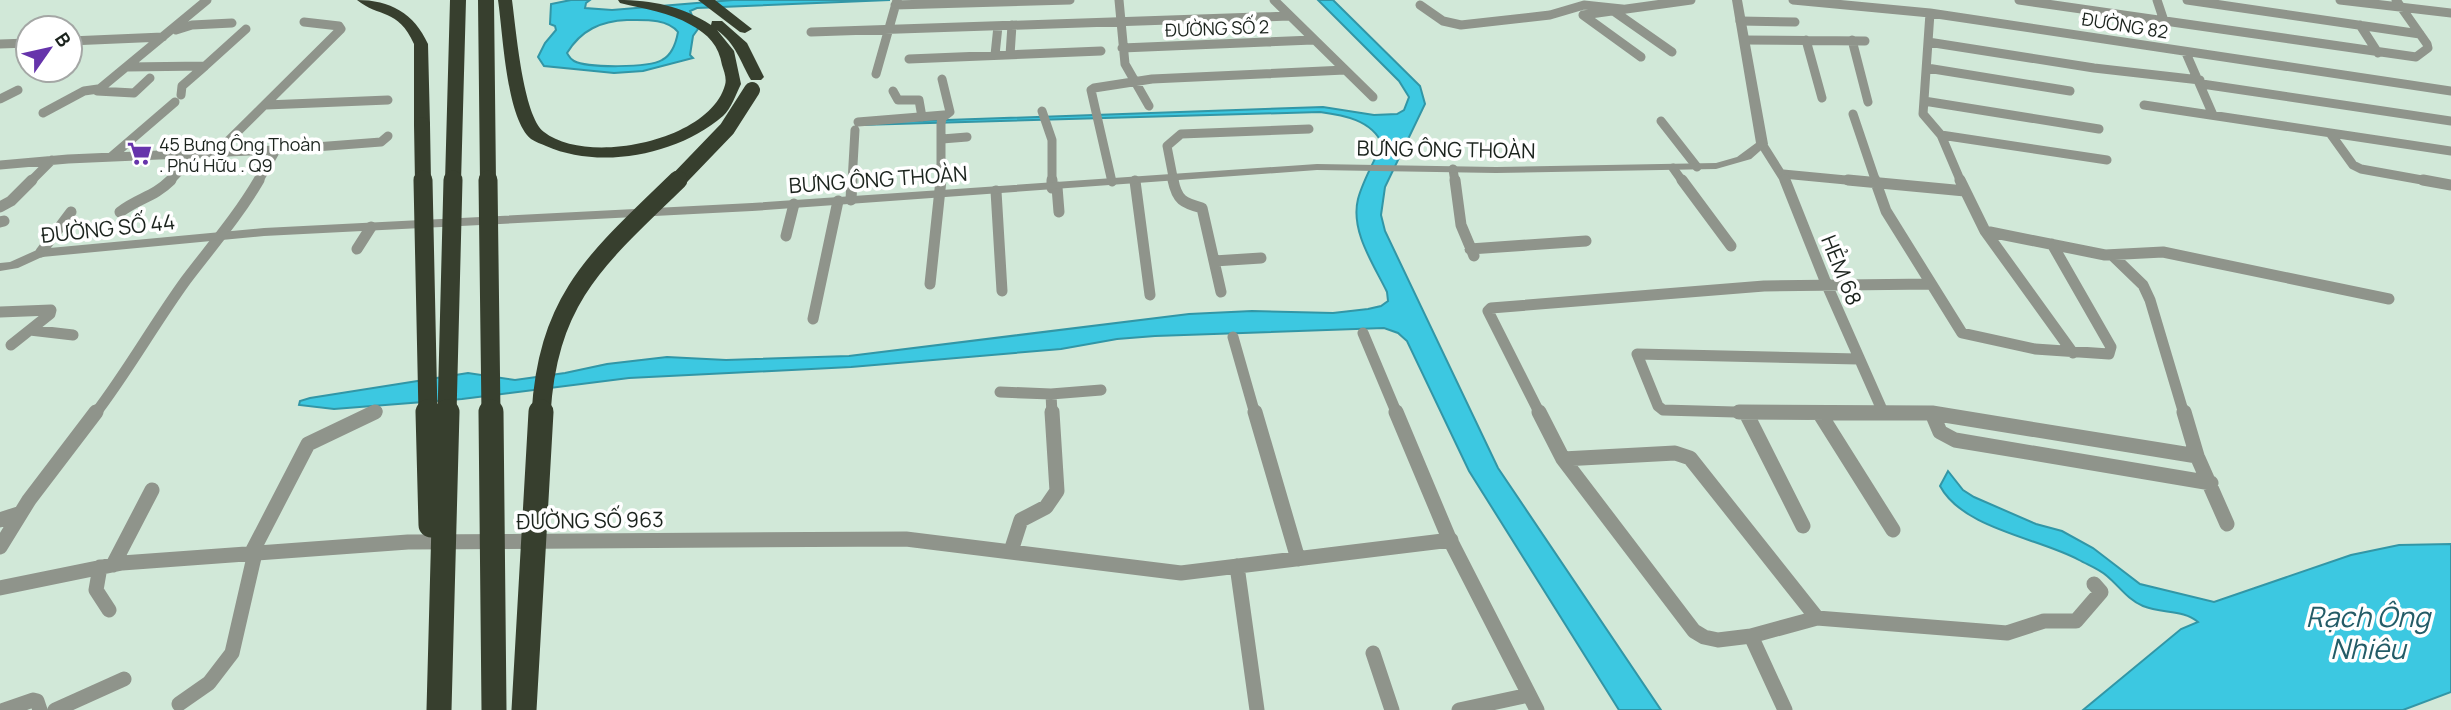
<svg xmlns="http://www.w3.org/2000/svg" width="2451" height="710" viewBox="0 0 2451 710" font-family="Manrope,sans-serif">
<rect width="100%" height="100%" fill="#d1e8d8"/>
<!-- water -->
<path fill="#3cc8e1" stroke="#3296a6" stroke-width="2" fill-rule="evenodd" d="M571 0H590L586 3 585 8 612 10 733 0H890L697 8 690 11 698 29 693 36 690 55 693 58 643 71 614 73 544 66 538 57 545 43 556 30 555 26 550 24 551 4ZM627 20C643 20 667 18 678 32 676 43 672 55 662 60 649 68 587 68 574 61 570 59 569 56 567 53 581 30 601 21 627 20Z
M1318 0H1333L1420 86 1425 104 1385 187 1381 215 1385 231 1498 468 1661 710H1619L1469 471 1407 341 1398 333 1384 328 1155 336 1117 339 1061 349 851 367 629 378 462 399 334 409 299 405 300 401 310 398 468 373 515 380 565 373 607 364 667 357 726 360 849 356 1189 314 1252 311 1333 313 1368 309 1381 306 1388 301 1387 292C1374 265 1350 231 1358 199 1363 180 1374 162 1382 144 1372 120 1343 115 1320 112L861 125 862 123 1323 107 1374 115 1397 114 1404 110 1409 97 1399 81Z
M1948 471 1963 490 1974 497 2036 524 2062 531 2093 548 2140 584 2214 602 2351 555 2399 545 2451 544V692L2403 710H2083L2181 629 2198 622C2183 609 2162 614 2143 606 2128 600 2119 586 2107 576 2099 569 2088 565 2079 560 2039 538 1963 529 1940 486Z"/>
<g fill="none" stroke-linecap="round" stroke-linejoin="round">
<!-- minor-far2 -->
<path stroke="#8f948b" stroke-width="9" d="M1119 0 1125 64 1149 106
M1274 0 1373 97
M1793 0 1930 13 2451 91
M2019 0 2416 57 2428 48 2427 44 2396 0
M2157 0 2164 21
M2187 0 2420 34
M2340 0 2451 13
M895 5 1070 0
M1420 5 1443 21 1461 25 1550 15 1584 5 1622 9
M1612 10 1672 52
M1930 13 1923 114 1941 135 1961 182
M1583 15 1691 0
M1583 15 1641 57
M1740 21 1795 22
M2360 25 2378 53
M176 30 192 25 232 23
M811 32 1289 16
M1744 40 1865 41
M1806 40 1822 98
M1852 40 1868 102
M70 41 163 37
M1928 42 2094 68 2200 80
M0 44 28 43
M1122 48 1313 40
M2186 53 2213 115
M995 55 998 26
M1010 55 1012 25
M909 59 1101 51
M127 67 205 66 246 29
M1927 68 2070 91
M876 74 897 0
M150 78 134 93 97 91 207 0
M2202 84 2451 121
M893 91 898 100H919L922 117
M181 95 182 86 205 66
M0 99 18 90
M1924 101 2099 129
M266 105 388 100
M2144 105 2451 151
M1042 111 1052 140V182
M43 113 84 91 98 89
M1853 114 1876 182
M1661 121 1697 167
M858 122 944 115
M2330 133 2353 165 2361 169 2433 182
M1941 135 2107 160
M942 139 967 137
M1762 144 1786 182
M276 150 381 142 388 136
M216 153 341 29 339 26 304 22
M111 157 175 102
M0 165 68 159 276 150 258 182
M1673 168 1683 182
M1453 169 1455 182
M1783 174 1867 182
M30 182 52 160
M169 182 196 154
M852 182 855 130
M941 182V124L942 118 950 112 942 79
M1112 182 1091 90 1094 88 1152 79 1345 70
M1174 182 1167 146 1181 134 1309 129"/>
<!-- minor-far1 -->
<path stroke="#8f948b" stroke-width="11" d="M1052 180V188
M1173 180C1177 200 1183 203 1202 208L1221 292
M1455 180 1461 225 1474 256
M1682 180 1731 246
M1785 180 1826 283 1883 412
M1848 180 1965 191
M1875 180 1886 211 1962 333 2035 349 2109 354 2111 347 2052 244
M1960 180 1985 231 2073 353
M2423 180 2451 185
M1135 181 1150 295
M1057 187 1059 212
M996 191 1002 291
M851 200 852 180
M0 207 11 201 32 180
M120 212C138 198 154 197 171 180
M0 222 4 221
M1985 231 2105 255 2163 252 2389 299
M786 236 794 204
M357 249 371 227
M1470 249 1586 241
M41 252 71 212
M2113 256 2143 285 2150 300 2184 414
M1214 261 1261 258
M930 284 941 180
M0 312 51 310 50 314 11 345
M813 319 838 201
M30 330 73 335
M1363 333 1397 414
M1233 337 1255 414
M1000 392 1051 394 1101 390
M1051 394 1052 414
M95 414C128 371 154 324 186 280 211 247 238 216 259 180
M371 414 377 411
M1540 414 1488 311 1491 308 1764 286 1931 284
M1808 414 1663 410 1658 406 1637 354 1858 359
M1854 414H1936"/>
<!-- minor -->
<path stroke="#8f948b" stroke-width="15" d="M1255 412 1298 559
M1396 412 1448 536 1537 710
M1539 412 1563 459 1694 631 1704 637 1718 640 1751 636 1817 618 2007 633 2044 621H2076L2101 592 2094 584
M1739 412 1932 413 2197 456
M2184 412 2197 456 2227 524
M1746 413 1803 526
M1932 413 1940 432 1955 440 2211 483
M1820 414 1893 530
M1563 459 1675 453 1690 458 1817 618
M0 520 21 513
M0 547 29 500 96 412
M1011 551 1021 520 1046 507 1057 491 1052 412
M251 554 308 444 375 412
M113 565 152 490
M1237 566 1257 710
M100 567 96 590 109 610
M0 588 122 563 408 542 906 539 1181 573 1451 540
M1751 636 1785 710
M1373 653 1392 710
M179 704 209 683 232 653 255 553
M4 710 33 700 37 701 40 710
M55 710 124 679
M1459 710 1529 695"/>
<!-- tertiary -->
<path fill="#8f948b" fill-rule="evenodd" d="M1732 0H1742L1768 144 1751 159 1716 169 1496 173 1317 170 752 211 264 236 42 257 18 268 0 271V263L10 262 39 249 264 228 752 203 1317 164 1496 167 1716 163 1737 157 1756 143Z"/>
<!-- motorway -->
<path fill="#373f2e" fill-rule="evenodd" d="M357 0C390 0 414 13 428 44L430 125 428 128H416L414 125V44C398 8 379 18 357 0Z
M498 0H512C516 29 523 116 544 132 587 166 710 141 725 85 727 79 724 71 722 65 719 46 708 34 691 25 669 12 645 9 620 3L618 0C652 0 682 6 711 25L712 21H722L747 43 764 77 761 80H751C740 61 736 44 717 30L734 51 741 84C736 94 731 109 723 116 678 155 600 170 546 146 542 144 535 142 531 139 506 118 503 33 498 0Z
M698 0H715L752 29 745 33 740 32Z"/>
<!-- motorway-bridge-far2 -->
<path stroke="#373f2e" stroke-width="16" d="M486 0 488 182
M422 125 423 182
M453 182 458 0
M676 182 727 129 752 90"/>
<!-- motorway-bridge-far1 -->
<path stroke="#373f2e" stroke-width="19" d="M423 180 428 414
M488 180 491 414
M447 414 453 180
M541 414C548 296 599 257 678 180"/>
<!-- motorway-bridge -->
<path stroke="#373f2e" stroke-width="25" d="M428 412 431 525
M491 412 494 710
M439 710 447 412
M524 710 541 412"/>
</g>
<!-- icons -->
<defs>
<symbol id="supermarket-bare" viewBox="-9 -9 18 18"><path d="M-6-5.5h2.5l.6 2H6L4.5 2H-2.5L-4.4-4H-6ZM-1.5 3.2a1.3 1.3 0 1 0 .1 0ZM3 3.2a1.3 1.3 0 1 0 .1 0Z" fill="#6634ab" stroke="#fff" stroke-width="2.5" paint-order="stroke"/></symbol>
</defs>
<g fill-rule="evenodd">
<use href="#supermarket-bare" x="122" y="136" width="35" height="35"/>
</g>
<g text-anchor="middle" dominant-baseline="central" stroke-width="7" stroke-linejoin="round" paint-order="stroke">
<!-- far-street labels -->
<g font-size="18" fill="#1b231d" stroke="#fff">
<text transform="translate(2125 25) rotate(9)">ĐƯỜNG 82</text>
<text transform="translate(1217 28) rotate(-2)">ĐƯỜNG SỐ 2</text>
</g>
<!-- far-poi labels -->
<g font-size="18" fill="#1b231d" stroke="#fff" text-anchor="start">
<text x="159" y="144">45 Bưng Ông Thoàn<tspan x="159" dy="21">. Phú Hữu . Q9</tspan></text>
</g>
<!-- street labels -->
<g font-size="21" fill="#1b231d" stroke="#fff">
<text transform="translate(1446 149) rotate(1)">BƯNG ÔNG THOÀN</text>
<text transform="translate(878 179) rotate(-4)">BƯNG ÔNG THOÀN</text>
<text transform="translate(108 228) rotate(-6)">ĐƯỜNG SỐ 44</text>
<text transform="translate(1842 270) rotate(68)">HẺM 68</text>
<text transform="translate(590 520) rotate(-1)">ĐƯỜNG SỐ 963</text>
</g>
<!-- near-water labels -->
<g font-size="28" font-style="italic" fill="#245c67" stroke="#fff">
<text x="2368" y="616">Rạch Ông<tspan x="2368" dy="32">Nhiêu</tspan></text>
</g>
</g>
<!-- north arrow -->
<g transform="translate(49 49) rotate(56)"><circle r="33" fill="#ffffff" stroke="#a4a7a5" stroke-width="2"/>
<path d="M0-5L12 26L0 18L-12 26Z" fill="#6634ab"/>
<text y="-10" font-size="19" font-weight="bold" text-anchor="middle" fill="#1b231d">B</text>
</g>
</svg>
